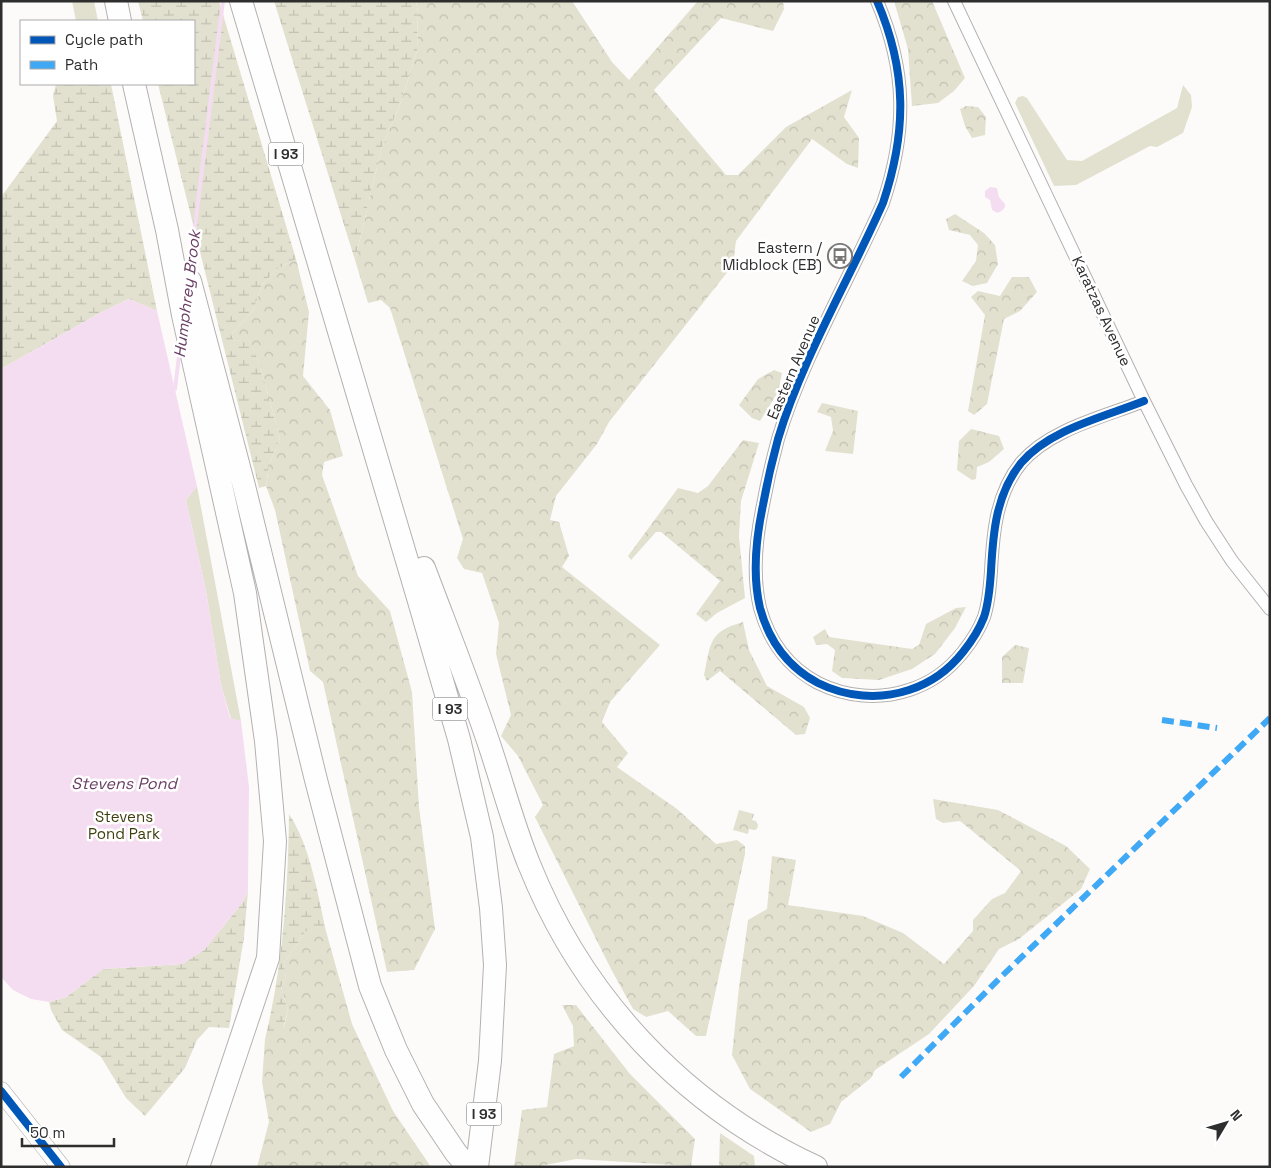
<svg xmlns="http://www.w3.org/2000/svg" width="1271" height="1168" viewBox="0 0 1271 1168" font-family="'Space Grotesk',sans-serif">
<defs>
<pattern id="forest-crowns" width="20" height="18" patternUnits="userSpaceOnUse" patternTransform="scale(1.25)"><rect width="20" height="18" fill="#e2e1cf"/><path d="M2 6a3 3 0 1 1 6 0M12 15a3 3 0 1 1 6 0" fill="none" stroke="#c2c1b2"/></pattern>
<pattern id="wetland-marsh" width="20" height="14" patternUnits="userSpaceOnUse" patternTransform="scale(1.25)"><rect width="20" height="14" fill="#e2e1cf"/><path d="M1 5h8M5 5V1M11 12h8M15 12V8" fill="none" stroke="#c2c1b2"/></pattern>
</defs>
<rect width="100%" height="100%" fill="#fdfbfa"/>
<!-- green -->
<path fill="#e2e1cf" d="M72 1H94L98 21H76Z
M1183 85 1191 95 1192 107 1183 133 1157 147 1150 146 1076 185 1054 186 1015 103 1018 97 1023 96 1027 98 1067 160 1082 161 1177 108Z
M197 486 241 721 231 719 221 685 206 591 186 500Z"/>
<!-- forest -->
<path fill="url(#forest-crowns)" d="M416 1H572L612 62 629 80 698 1H783L784 9 773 31 721 18 654 90 726 175H738L786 127 852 90 844 117 859 138 858 168 847 164 812 139 736 241 733 265 609 422 597 444 556 496 550 520 559 522 569 556 562 567 660 645 610 702 602 722 628 753 617 767 677 809 716 844 737 840 745 846V854L706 1036H696L668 1011 646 1017 633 1009 611 969 535 817 543 805 518 756 501 736 511 715 496 654 499 623 482 573 464 569 457 558 463 539 390 308 381 300 368 303 355 260 381 150 400 104 417 51 418 12Z
M894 1H932L965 78 954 91 938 103 912 106 908 49Z
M966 106 978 107 986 117 985 135 972 138 965 126 960 109Z
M955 214 984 233 995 245 998 264 987 283 973 286 962 281 976 261 978 245 970 235 949 230 946 219Z
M296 259 309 312 303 376 330 410 343 456 324 462 322 475 358 576 390 611 412 692 419 807 435 929 414 970 387 972 323 682 310 671 275 510 266 486 269 465 280 438 261 369 250 340 234 341 231 334 253 311 262 285 277 269Z
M1012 277H1029L1037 292 1020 311 1004 319 987 404 974 415 968 411 985 315 971 297 978 291 1000 296Z
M774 370 782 373 778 392 760 421 752 418 739 405 758 379Z
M822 403 858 411 853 454 825 451 833 431 831 417 817 412Z
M971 429 999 436 1004 449 989 462 977 467 976 479 972 480 957 470 959 441Z
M743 440 759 443 741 501 739 536 745 598 717 613 706 622 696 614 720 581 661 532H656L631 560 628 556 678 488 698 493 708 486Z
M966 607 955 628 935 654 912 669 879 680 842 678 832 671 835 650 827 644 816 645 813 637 825 629 829 637 912 649 919 645 926 624 956 608Z
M743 622 749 650 767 686 804 707 810 718 805 734 796 735 720 671 707 681 704 675C711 643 708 632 743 622Z
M1015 645 1029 648 1023 683H1002V657Z
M933 799 998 810 1066 846 1090 869 1081 889 1019 939 999 949 974 986 929 1034 875 1070 871 1078 841 1102 830 1124 811 1132 750 1089 732 1055 739 987 748 920 767 909 772 856 796 860 788 905 863 916 903 933 944 964 973 931V920L992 899 1005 893 1021 871 960 821 943 823 936 819Z
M739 810 754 814 752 820 756 821 758 825 757 829 754 830 749 829 748 834 733 830Z
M306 931H326L352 1024 393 1111 431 1167H257L269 1122 262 1082 265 1039 284 1027 288 1010 281 987 286 979 284 963Z
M562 1005H576L630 1074 695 1139 691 1166 576 1159 535 1167H514L522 1110 547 1107 554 1054 574 1046 573 1026Z
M720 1133 754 1156 755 1167H719Z"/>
<!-- wetland -->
<path fill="url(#wetland-marsh)" d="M138 1H219L296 259 277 269 262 285 253 311 231 334 234 341 250 339 261 369 280 438 269 465 266 486 259 488 158 84H194V21H143Z
M274 1H416L418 12 417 51 400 104 381 150 355 260Z
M56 84H111L157 311 129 299 100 313 1 369V197L57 121 53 96Z
M289 814C310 845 318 895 326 931H306L284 963 286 979 281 987 288 1010 283 1029 265 1039C283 965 288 890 289 814Z
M248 891 244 937 229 1028 209 1027 197 1040 185 1068 145 1116 126 1098 101 1057 62 1030 51 1010 49 1002 66 997 103 969 182 964 204 950 242 903Z"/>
<!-- water -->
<path fill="#f5ddf1" d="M990 187 997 188 999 197 1005 204C1006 209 1001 212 997 213L992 210 990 200 985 197V191Z
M129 299 157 311 197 486 186 500 206 591 221 685 230 718 241 721 249 787 248 891 242 903 204 950 182 964 103 969 66 997 49 1002 31 999 13 990 1 977V369L100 313Z"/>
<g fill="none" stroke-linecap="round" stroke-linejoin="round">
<!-- stream -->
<path stroke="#f5ddf1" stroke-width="4" d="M189 274 223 1
M172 391 175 389 180 348"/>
<defs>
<path id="street" d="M877 1C907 71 907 131 883 203 849 280 802 359 778 439 772 461 767 483 763 505 756 538 752 574 760 608 769 641 788 667 818 683 846 697 879 700 909 690 931 683 948 671 963 652 971 642 979 630 984 617 989 602 990 586 991 571 993 533 996 494 1021 463 1050 429 1104 417 1144 401
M954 1 1144 401 1186 485 1206 521 1232 561 1270 609"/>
<path id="secondary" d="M1 1091 61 1167"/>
<path id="highway" d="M116 1 120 21
M241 1 419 601 459 739 482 837 491 908 495 965 490 1061 477 1167
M134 84 167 230 183 315 245 593 266 741 275 841 268 958 198 1167
M190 281 244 486 316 780 370 986 396 1050 423 1104 456 1153 468 1167
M424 568C445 624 467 679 486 735 501 778 512 822 529 864 583 999 684 1106 816 1167"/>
</defs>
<!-- street casing -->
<use href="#street" stroke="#b3b1b0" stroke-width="14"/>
<!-- secondary casing -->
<use href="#secondary" stroke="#b3b1b0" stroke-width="19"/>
<!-- highway casing -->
<use href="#highway" stroke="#b3b1b0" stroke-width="24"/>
<!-- street -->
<use href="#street" stroke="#fffefe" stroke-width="12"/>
<!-- secondary -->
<use href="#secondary" stroke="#fffefe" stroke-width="18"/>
<!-- highway -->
<use href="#highway" stroke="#fffefe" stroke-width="22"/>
<!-- quiet -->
<path stroke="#3fa9f5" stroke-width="6" stroke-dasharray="12 6" stroke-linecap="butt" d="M1162 720 1217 728
M901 1077 1003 975 1270 718"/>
<defs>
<path id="cycleway" d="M877 1C907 71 907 131 883 203 849 280 802 359 778 439 772 461 767 483 763 505 756 538 752 574 760 608 769 641 788 667 818 683 846 697 879 700 909 690 931 683 948 671 963 652 971 642 979 630 984 617 989 602 990 586 991 571 993 533 996 494 1021 463 1050 429 1104 417 1144 401
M1 1091 61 1167"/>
</defs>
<!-- cycleway casing -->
<use href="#cycleway" stroke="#fff" stroke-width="11"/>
<!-- cycleway -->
<use href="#cycleway" stroke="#0057b8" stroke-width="8"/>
</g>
<!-- icons -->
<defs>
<symbol id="bus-ring" viewBox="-11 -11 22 22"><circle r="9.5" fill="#fff" stroke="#777675" stroke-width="1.5"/><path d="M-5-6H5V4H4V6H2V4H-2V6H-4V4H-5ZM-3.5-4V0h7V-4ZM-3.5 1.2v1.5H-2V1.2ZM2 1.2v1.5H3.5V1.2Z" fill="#777675"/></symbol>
</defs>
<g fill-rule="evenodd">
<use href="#bus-ring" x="826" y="242" width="28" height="28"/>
</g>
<g text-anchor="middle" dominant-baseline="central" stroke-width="5" stroke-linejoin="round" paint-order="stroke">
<!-- shield labels -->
<g fill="#fff" stroke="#6d6d6d" stroke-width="1">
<rect x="268.5" y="142.5" width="35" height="23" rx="4"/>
<rect x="432.5" y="697.5" width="35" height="23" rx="4"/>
<rect x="466.5" y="1102.5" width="35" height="23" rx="4"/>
</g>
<g font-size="14" font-weight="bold" fill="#2f2e2e">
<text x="286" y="154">I 93</text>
<text x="450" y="709">I 93</text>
<text x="484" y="1114">I 93</text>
</g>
<!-- poi labels -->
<g font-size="15" fill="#2f2e2e" stroke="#fff" text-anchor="end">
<text x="822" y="247">Eastern /<tspan x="822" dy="17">Midblock (EB)</tspan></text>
</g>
<!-- street labels -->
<g font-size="15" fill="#2f2e2e" stroke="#fff">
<text transform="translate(1102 311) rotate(65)">Karatzas Avenue</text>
<text transform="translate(793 367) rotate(-67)">Eastern Avenue</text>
</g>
<!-- park labels -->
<g font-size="15" fill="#3e3e0e" stroke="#fff">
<text x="124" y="816">Stevens<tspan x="124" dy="17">Pond Park</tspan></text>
</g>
<!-- water labels -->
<g font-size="16" font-style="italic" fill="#693e65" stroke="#fff">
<text transform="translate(187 294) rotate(-83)">Humphrey Brook</text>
<text x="124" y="783">Stevens Pond</text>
</g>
</g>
<!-- border -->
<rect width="1271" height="1168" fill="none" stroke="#2f2e2e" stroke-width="5"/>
<!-- legend -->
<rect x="20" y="20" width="175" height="65" fill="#ffffff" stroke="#acabab"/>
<rect x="30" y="36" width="25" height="8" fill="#0057b8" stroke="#acabab"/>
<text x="65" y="45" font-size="15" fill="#2f2e2e">Cycle path</text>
<rect x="30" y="61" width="25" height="8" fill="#3fa9f5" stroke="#acabab"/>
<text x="65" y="70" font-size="15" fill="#2f2e2e">Path</text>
<!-- north arrow -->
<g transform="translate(1226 1123) rotate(52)" stroke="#ffffff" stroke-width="4" paint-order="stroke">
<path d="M0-4L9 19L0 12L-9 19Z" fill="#2f2e2e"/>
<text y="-8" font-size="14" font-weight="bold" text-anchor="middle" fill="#2f2e2e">N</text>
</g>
<!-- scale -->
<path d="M22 1138v8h92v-8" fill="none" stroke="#2f2e2e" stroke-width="2.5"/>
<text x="30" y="1138" font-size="15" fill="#2f2e2e" stroke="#ffffff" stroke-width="4" paint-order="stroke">50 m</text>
</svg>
